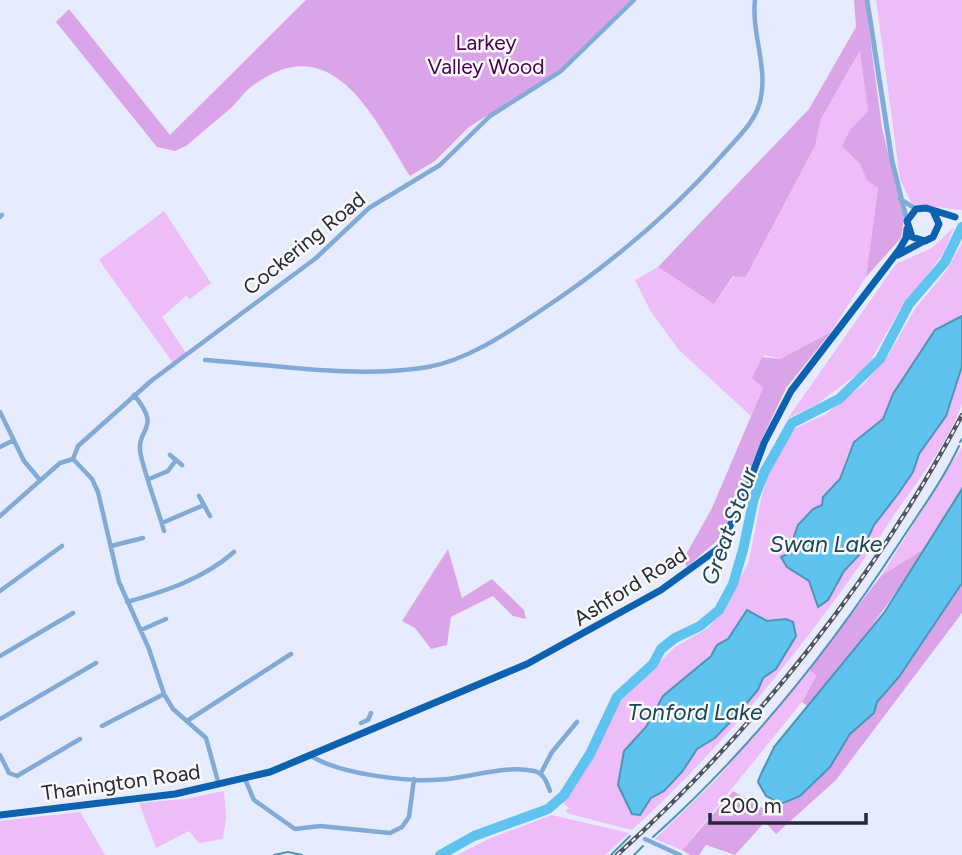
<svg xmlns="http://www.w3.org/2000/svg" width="962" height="855" viewBox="0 0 962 855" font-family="Figtree,sans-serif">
<rect width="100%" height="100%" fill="#e6ebfe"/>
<!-- green -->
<path fill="#eebcf8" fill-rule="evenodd" d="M876 0H962V210L912 204 900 179Z
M861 50 878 188 866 277 831 332 780 359 764 355 753 378 763 388 751 416 679 350 651 312 635 280 658 267 714 304 734 276H747L815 146 821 119Z
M164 211 211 283 190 299 186 296 162 317 186 353 173 363 99 260Z
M954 227 943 254 900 309 867 367 817 404 788 418 896 264 932 248Z
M962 243V316L935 330 893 394 883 419 868 430 847 455 840 479 822 505 813 509 798 525 788 554 787 567 808 581 811 586 836 589 839 578 851 565 874 525 898 494 913 472 919 454 946 416 962 366C962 378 962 393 962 403 953 435 918 481 899 508 821 625 736 735 632 830L570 814 565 811 569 808 563 803 584 771 620 702 675 647 708 628 724 611 749 561 761 499 770 470 790 431 826 414 864 384 889 354 915 309 947 270ZM747 610 767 621H783L796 636 776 669 763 678 758 690 715 738 697 749 664 791 632 814 618 785 624 751 646 727 670 690 728 639Z
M962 447V489L927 547 881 576Z
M809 669 816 676 802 702 682 850 655 839 716 780Z
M224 791 226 817 223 839 199 843 189 831 156 848 139 803 185 799Z
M80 812 105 855H0V821Z
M552 815 629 833 605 855H457L491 838Z"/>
<!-- forest -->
<path fill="#dca4e8" d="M306 0H631L560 70 469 127 435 161 410 176C376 122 335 29 258 82 247 88 240 99 231 108 216 121 201 133 186 146L175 151 157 147 56 22 69 9 170 135Z
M854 0H865L882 128 904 219 901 238 866 277 878 188 867 180 860 164 842 146 850 130 868 111 860 51 821 119 815 146 746 277 733 276 714 304 658 267 809 109 856 27Z
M831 332 786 388 760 443 736 509 719 539 687 567 684 558 712 508 763 388 752 378 762 357 780 359Z
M927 547C890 602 851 656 809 707L802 702 816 676 809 669 881 576Z
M448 549 462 598 492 579 524 610 526 619 513 616 493 596 451 617 447 645 431 649 415 628 402 621Z
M962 583V613L836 780 776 834 765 822 735 855 706 845 699 855H690L682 850 733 791 772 814 830 767 850 734 874 713 877 702 899 677Z"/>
<!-- water -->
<path fill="#5ec3ee" stroke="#4d94b6" stroke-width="2" d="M962 316V366L946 416 919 454 913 472 898 494 874 525 861 553 844 571 828 600 818 607 809 581 787 567 781 557 788 554 798 525 813 509 822 505 823 497 840 479 854 442 883 419 893 394 935 330Z
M962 489V583L899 677 877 702 874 713 850 734 830 767 800 796 781 804 766 796 758 782C760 774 770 757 774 747L884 613Z
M747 610 767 621 786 619 793 622 796 636 776 669 763 678 758 690 733 719 715 738 697 749 682 772 664 791 651 798 640 815 632 814 618 785 624 751 646 727 663 696 711 656 717 645 728 639Z"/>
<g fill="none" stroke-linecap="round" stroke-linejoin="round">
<!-- stream -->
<path stroke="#4d94b6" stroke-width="2" d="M960 442 962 439
M653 837C748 752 831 648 900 542 920 511 943 480 959 446
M274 855 288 852 302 855
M611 855 630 836
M634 855 643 846"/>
<!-- river -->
<path stroke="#5ec3ee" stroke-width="10" d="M440 855 474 836 548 809 564 795 590 754 617 697 653 664 661 649 675 638 700 626 719 610 733 584 743 550 754 498 765 471 792 423 839 399 880 359 909 304 945 262 962 227"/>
<!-- minor -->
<path stroke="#82aad6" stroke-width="4.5" d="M0 217 2 215
M205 360C277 365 356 379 428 367 467 360 504 335 537 313 607 267 669 216 725 152 737 138 753 124 759 105 770 71 751 35 755 0
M134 395C164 431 134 427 141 456 147 481 157 506 164 531
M0 412 24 461 40 480
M0 447 14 440
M170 455 182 465
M73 459 78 446 151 381 316 258 369 208 440 165 490 116 561 71 634 0
M73 459 92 479 98 492 119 582 149 649 164 694 173 709 206 738 219 785
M149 479 168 471 176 460
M199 496 210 516
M0 516 60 463 73 459
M162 523 204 505
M111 546 143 538
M0 591 62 546
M127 602C166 591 203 579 234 552
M141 630 166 619
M0 656 73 613
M0 719 96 663
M187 721 291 654
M361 723 368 720 371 713
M102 726 164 694
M0 755 9 773 17 776 80 739
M311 756C342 775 412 783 448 779 476 776 507 765 534 771 544 773 547 783 550 791
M541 773 552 752 577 722
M245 779 254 800 295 829 320 826 390 833 402 827 409 817 414 779
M645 839 680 855"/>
<!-- tertiary -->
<path stroke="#82aad6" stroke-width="5" d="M867 0 892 161 907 221
M900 199 916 209"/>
<!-- trunk -->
<path stroke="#0c62af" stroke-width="7" d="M934 213 939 224 933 237 925 241 912 237 907 221 916 209 926 208 955 217
M898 255 924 241
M0 815 175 794 270 772 527 664 661 590 719 548 742 502 764 443 791 391 899 250 906 238 907 229"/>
<defs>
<path id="rail" d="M617 855C754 731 875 579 962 415"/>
</defs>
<!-- rail casing -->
<use href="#rail" stroke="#505361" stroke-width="4.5"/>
<!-- rail -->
<use href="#rail" stroke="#f9f9f9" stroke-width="2" stroke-dasharray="5" stroke-linecap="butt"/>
</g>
<g text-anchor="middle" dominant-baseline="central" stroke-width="5" stroke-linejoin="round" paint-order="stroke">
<!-- park labels -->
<g font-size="21" fill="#480055" stroke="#f9f9f9">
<text x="486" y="42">Larkey<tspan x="486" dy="24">Valley Wood</tspan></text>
</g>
<!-- street labels -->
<g font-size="21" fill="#262834" stroke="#f9f9f9">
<text transform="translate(304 243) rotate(-39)">Cockering Road</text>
<text transform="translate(630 586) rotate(-32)">Ashford Road</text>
<text transform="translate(121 782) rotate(-8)">Thanington Road</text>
</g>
<!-- water labels -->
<g font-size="23" font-style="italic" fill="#1a4558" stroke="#f9f9f9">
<text transform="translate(729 526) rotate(-70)">Great Stour</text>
<text x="826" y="544">Swan Lake</text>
<text x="695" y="712">Tonford Lake</text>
</g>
</g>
<!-- scale -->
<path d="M710 813v10h156v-10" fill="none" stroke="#262834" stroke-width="3.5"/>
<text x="720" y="813" font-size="21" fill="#262834" stroke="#f9f9f9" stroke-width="5" paint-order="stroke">200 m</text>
</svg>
